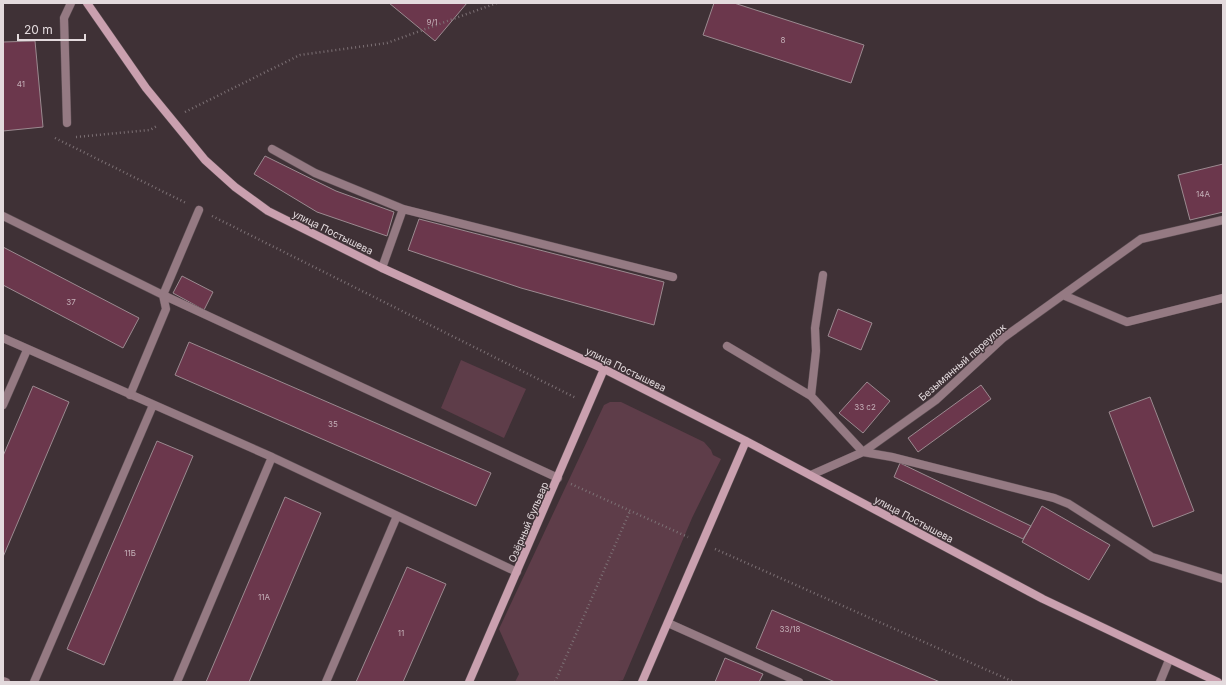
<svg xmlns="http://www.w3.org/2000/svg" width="1226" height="685" viewBox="0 0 1226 685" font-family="Inter,sans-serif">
<rect width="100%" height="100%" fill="#3f3136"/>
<!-- green -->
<path fill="#5e3d49" d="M461 360 526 389 504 438 441 408Z
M610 402H621L704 442 711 450 713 455 721 459 692 518 623 680 613 682H515L519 674 499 629 604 405Z"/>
<!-- building -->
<path fill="#6b374c" stroke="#9b8a90" d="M389 3H467L435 41Z
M714 3H734L864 45 851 83 703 35Z
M35 41 43 127 3 131V42Z
M265 156 336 191 394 212 387 236 317 212 254 174Z
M1223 164V212L1190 220 1178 175Z
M419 219 664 282 654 325 521 288 408 250Z
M3 247 139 318 123 348 3 285Z
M182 276 213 292 204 310 173 293Z
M838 309 872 323 861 350 828 336Z
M189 342 491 473 476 506 175 375Z
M867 382 890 401 863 433 839 413Z
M981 385 991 399 918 452 908 438Z
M33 386 69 402 3 557V456Z
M1150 397 1194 511 1153 527 1109 412Z
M157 441 193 456 104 665 67 649Z
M900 463 1031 526 1023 539 894 477Z
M285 497 321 513 249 682H206Z
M1042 506 1110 545 1089 580 1022 542Z
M407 567 446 584 403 682H356Z
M772 610 940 682H835L756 648Z
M725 658 763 674 759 682H715Z"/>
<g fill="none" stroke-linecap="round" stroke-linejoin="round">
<defs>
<path id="lane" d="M67 123 64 18 71 3
M272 149 315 173 403 209 673 277
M3 216 163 295 558 478
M382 268 403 209
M1063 295 1127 322 1223 298
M3 338 272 457 517 572
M727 346 811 396 863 452 892 457 1054 498 1069 504 1152 557 1223 579
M130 395 166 309 163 295 199 210
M811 396 816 351 815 328 823 275
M3 405 27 350
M811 475 863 452 936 400 1003 338 1141 239 1223 220
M668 623 799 682
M3 681 6 682
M34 682 153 405
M177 682 272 457
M326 682 397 516
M1160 682 1169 660"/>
<path id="secondary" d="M87 3 146 88 205 160 235 187 268 211 382 268 604 369 746 441 1043 599 1218 682
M469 682 604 369
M642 682 746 441"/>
</defs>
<!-- lane casing -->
<use href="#lane" stroke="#5d4f54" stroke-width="9"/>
<!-- secondary casing -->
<use href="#secondary" stroke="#5d4f54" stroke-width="9"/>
<!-- path -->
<path stroke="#7d7175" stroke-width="2.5" stroke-dasharray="1 3" stroke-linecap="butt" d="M185 112 300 55 387 43 497 3
M76 137 150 130 157 126
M55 138 186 203
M212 216 576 398
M571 484 688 537
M715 549 1014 682
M555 682 630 511"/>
<!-- lane -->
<use href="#lane" stroke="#957a83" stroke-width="8"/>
<!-- secondary -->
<use href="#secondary" stroke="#caa0af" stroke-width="8"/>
</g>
<g text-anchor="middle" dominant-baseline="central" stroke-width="3" stroke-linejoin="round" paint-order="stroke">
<!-- number labels -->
<g font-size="8" fill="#c5b1b9">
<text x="432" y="22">9/1</text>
<text x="783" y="40">8</text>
<text x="21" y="84">41</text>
<text x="1203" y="194">14А</text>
<text x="71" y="302">37</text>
<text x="865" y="407">33 с2</text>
<text x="333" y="424">35</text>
<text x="130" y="553">11Б</text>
<text x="264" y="597">11А</text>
<text x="790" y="629">33/18</text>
<text x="401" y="633">11</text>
</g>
<!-- street labels -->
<g font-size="10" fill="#e3dadd" stroke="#3f3136">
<text transform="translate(333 232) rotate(26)">улица Постышева</text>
<text transform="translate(962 362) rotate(-41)">Безымянный переулок</text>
<text transform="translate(626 369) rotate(26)">улица Постышева</text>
<text transform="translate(914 519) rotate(28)">улица Постышева</text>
<text transform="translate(528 522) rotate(-67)">Озёрный бульвар</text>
</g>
</g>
<!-- border -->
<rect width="1226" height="685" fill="none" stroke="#e3dadd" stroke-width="8"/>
<!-- scale -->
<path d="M18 34v6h67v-6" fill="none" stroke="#e3dadd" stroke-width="2"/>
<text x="24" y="34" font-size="12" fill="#e3dadd" stroke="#3f3136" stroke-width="3" paint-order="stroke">20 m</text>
</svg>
